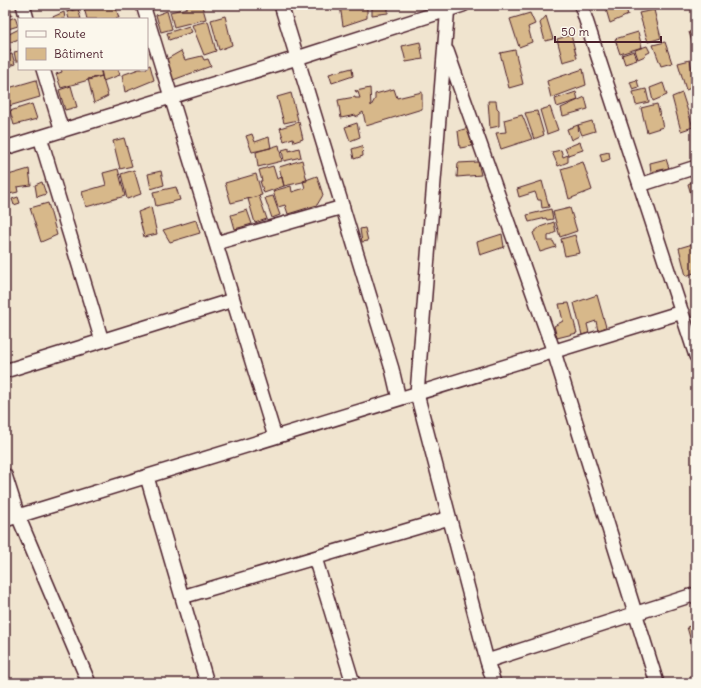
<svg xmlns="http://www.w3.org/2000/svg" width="701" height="688" viewBox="0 0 701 688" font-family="Delius,sans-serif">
<rect width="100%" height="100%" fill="#f0e4cf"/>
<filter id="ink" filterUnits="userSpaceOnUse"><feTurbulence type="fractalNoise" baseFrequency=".025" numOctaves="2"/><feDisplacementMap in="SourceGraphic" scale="8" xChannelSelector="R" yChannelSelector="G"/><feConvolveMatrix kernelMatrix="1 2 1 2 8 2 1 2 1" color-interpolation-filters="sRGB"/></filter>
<g filter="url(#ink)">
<!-- building -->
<path fill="#d7b88a" stroke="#4a1f2b" d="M5 5H9L12 15 5 18Z
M64 5H78L79 7 66 11Z
M93 5H115L119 18 114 19H87L84 8Z
M187 5H202L206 19 174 27 170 12 187 8Z
M340 5H367V18L343 26Z
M372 5H388V13L372 15Z
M609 5H625L628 15 610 23 605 6Z
M78 9 81 19H69L67 12Z
M654 10 661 38 648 42 639 13Z
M167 11 172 29 161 32 156 15Z
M64 12 65 19H48Z
M530 13 535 24 528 27 532 42 519 47 510 19Z
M225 16 232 45 219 50 211 20Z
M546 16 553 39 545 41 540 23Z
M15 17 18 26 8 29 9 34 19 29V39L5 44V21Z
M208 21 216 51 204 55 192 25Z
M189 26 192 32 169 40 167 33Z
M696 30V49H694L689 32Z
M638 32 642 47 620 54 615 39Z
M571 35 577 58 563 62 557 39Z
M420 42 423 59 406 62 402 46Z
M665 42 672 63 661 66 653 45Z
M8 45 11 51 5 53V46Z
M647 46 650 52 646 54 645 56 638 59 635 50Z
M515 50 523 84 509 88 500 53Z
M19 51V61H16L14 52Z
M181 51 185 60 202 56 204 60 208 59 211 66 173 80 167 59Z
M634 51 637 60 625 64 622 55Z
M12 54 15 64 5 67V56Z
M690 60 694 79 696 78V86L686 90 678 63Z
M150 65 154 80 125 92 122 75 139 69H147V66Z
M352 68 353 76 332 83 329 74Z
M61 69H100L102 76 61 88 56 74 62 72Z
M101 69H118L120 75 103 81Z
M583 69 586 85 551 98 547 81Z
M102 76 108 96 94 103 88 79Z
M36 80 40 97 9 106 5 89Z
M637 80 639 88 633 90 630 82Z
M663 83 667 95 653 101 650 88Z
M71 86 77 107 65 110 59 90Z
M370 88 371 106 375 99V94L394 89 397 98 422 92V109L366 126 363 112 356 117V115L341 118 338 100 355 97V98H360L358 92H356L355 90 356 91Z
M646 89 649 102 636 105 633 92Z
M576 92 578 100 557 107 555 99Z
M291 93 298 120 284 123 277 97Z
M682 93 693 127 681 131 672 97Z
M585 97 588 109 563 116 561 108Z
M488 101H496L497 108 499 110V126L490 128Z
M32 104 37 119 14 125 10 111Z
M657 104 663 127 647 132 641 108Z
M550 107 558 130 547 134 540 110Z
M537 111 544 135 534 139 525 113Z
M522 115 532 139 501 149 496 133 506 132 504 120Z
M592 121 595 131 582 135 578 125Z
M299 122 303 139 294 142 293 138 284 141 280 128Z
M357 123 360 137 350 141 345 127Z
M578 125 579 136 571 140 567 129Z
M468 128 472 146 460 148 458 131Z
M252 134 255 142 269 137 271 148 252 152 246 136Z
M124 138 132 166 120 169 113 141Z
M580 142 583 150 568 155 565 148Z
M279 145 282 161 258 167 256 152Z
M362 146 363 156 354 159 352 149Z
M289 148V151L299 148 301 157 284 161 282 150Z
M561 150 563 157 568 155V162L558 166 552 152Z
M609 152 610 159 602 162 600 154Z
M666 159 669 168 651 172 650 163Z
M302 160 307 181 284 186 279 167Z
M478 162 481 175 457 177 458 163Z
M583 162 592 190 569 199 561 169Z
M273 166 277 179 282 177 284 186 264 193 260 181H262L259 170Z
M29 169 31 185 17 187 18 192 9 194 5 176Z
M118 169 125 196 86 207 82 192 106 185 103 173Z
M134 170 141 194 127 199 121 174Z
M161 171 164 185 151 189 148 174Z
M256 174 262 195 231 203 225 183Z
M317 176 323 195 317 205 288 214 285 205 278 207 273 191 291 186 292 192 305 188 303 181Z
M696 180V200L693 201 688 184Z
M542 181 549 207 542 208 541 200H538L535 192 519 197 517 189Z
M42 182 46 194 37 197 35 185Z
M176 187 180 200 156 206 153 192Z
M259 196 267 219 255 223 248 199Z
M273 196 280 215 272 218 265 198Z
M18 197 20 203 14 205 12 199Z
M48 203 57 235 41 242 30 208Z
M151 207 157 234 144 237 138 212Z
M570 208 577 231 560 237 553 212Z
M551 209 553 219 547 220 546 218 529 222 527 215Z
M247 210 252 224 235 229 231 215Z
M196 220 200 233 170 242 163 230Z
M554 222 556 232 548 236V241H553L556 247 540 252 533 233 540 227Z
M365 228 368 241 362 242 360 229Z
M502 234 504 247 480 255 477 242Z
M575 235 580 253 565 256 561 239Z
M696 243V272L686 276 679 248Z
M597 295 606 327 598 331 596 321 587 324 589 333 582 335 574 303Z
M569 303 577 333 557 338 554 326 563 321 559 304Z
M696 624V652H694L687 627Z"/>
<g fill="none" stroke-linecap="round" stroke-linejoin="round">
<defs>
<path id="minor" d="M23 5 27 19
M143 5 275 437
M281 5 392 369 399 399
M448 5 417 394 487 661 494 683
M581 5 696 356
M447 51 554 352 657 683
M43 69 62 131
M40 137 102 341
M5 148 297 58 463 5
M640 185 696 167
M216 243 343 207
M5 371 233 300
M5 475 18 516 89 683
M147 477 207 683
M5 520 682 312
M315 558 353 683
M182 597 449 518
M487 661 696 594"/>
</defs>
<!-- minor casing -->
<use href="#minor" stroke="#4a1f2b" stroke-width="16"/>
<!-- minor -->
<use href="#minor" stroke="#fbf7ec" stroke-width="13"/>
</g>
</g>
<!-- margin -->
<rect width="701" height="688" fill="none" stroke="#fbf7ec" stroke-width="20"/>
<rect x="10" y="10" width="681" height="668" fill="none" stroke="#4a1f2b" stroke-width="1.5" filter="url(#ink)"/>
<!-- legend -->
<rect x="18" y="18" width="130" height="52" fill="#fbf7ec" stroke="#b4a19f"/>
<rect x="26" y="31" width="20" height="6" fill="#fbf7ec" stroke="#b4a19f"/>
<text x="54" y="38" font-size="12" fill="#4a1f2b">Route</text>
<rect x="26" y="48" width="20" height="12" fill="#d7b88a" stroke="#b4a19f"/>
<text x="54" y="58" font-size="12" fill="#4a1f2b">Bâtiment</text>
<!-- scale -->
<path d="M555 36v6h106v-6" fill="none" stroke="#4a1f2b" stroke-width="2"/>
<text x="561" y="36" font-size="12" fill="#4a1f2b" stroke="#fbf7ec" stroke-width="3" paint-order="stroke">50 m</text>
</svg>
